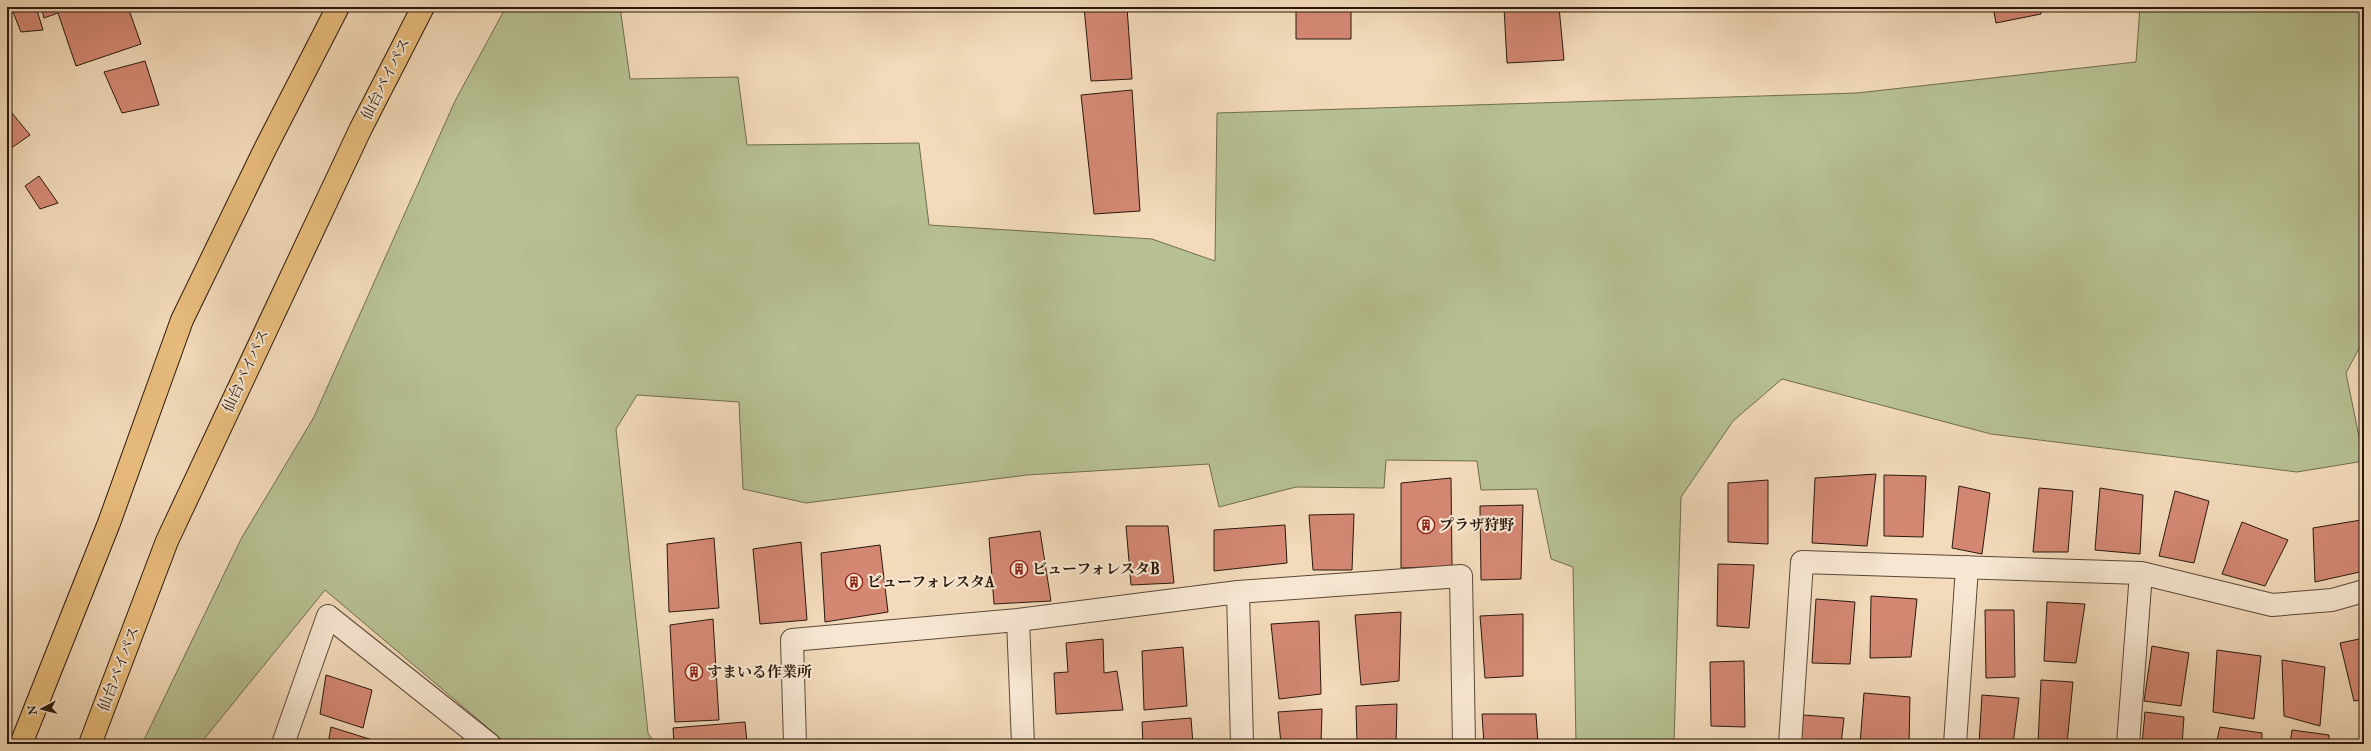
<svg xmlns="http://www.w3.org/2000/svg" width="2371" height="751" viewBox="0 0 2371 751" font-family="'IM FELL Double Pica','Noto Serif JP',serif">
<rect width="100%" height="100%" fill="#f2daba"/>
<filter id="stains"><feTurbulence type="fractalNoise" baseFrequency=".005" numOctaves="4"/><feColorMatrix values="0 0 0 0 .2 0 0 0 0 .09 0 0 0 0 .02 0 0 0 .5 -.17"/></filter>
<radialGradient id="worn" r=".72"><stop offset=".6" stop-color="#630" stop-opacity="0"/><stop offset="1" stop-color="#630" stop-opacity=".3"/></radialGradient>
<!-- green -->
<path fill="#b7c092" stroke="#706c4f" d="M506 7H620L630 79 738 77 747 145 919 143 929 225 1152 239 1215 261 1217 113 1857 93 2136 62 2140 7H2364V339L2346 373 2364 461 2297 472 1991 434 1782 379 1733 421 1681 497 1674 744H1576L1573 567 1551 559 1537 489 1481 490 1477 461 1386 460 1384 488 1296 487 1219 507 1209 464 1027 475 806 503 743 489 739 402 637 395 616 429 648 733 655 744H507L325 590 200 744H142L241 539 314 417 455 101Z"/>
<!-- building -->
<path fill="#d48874" stroke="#29180c" d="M11 7H36L43 30 21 32Z
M41 7H128L141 44 76 66 58 13 44 18Z
M1084 7H1127L1132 79 1091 81Z
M1296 7H1351V39H1296Z
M1504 7H1559L1564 60 1507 63Z
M1993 7H2040L2041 14 1996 23Z
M145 61 159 105 122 113 104 72Z
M1132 90 1140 211 1094 214 1081 95Z
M7 107 30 135 7 151Z
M39 176 58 203 40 209 25 186Z
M1876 474 1867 546 1812 543 1815 478Z
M1884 475 1926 476 1923 537 1884 536Z
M1451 478 1452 566 1401 568V483Z
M1768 480V544L1728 542V483Z
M1959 486 1990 493 1982 554 1952 548Z
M2039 488 2073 491 2068 552H2033Z
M2100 488 2143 495 2140 554 2095 550Z
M2175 491 2209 501 2194 563 2159 556Z
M1523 505 1521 579 1481 580 1480 506Z
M1354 514 1352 570H1313L1309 515Z
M2361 520 2364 571 2315 582 2313 528Z
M2242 522 2288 540 2265 586 2222 574Z
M1285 525 1287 563 1214 571V530Z
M1126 526H1168L1174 583 1131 585Z
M1040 531 1051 601 994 604 989 538Z
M714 538 719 608 669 612 667 544Z
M801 542 807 620 760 624 753 549Z
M880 545 888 612 825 622 821 553Z
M1718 564 1754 565 1749 628 1717 626Z
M1871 596 1917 599 1911 657 1870 658Z
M1816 599 1855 602 1850 664 1812 663Z
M2047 602 2085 604 2076 663 2044 661Z
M1985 610H2014L2015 677 1986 678Z
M1401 612 1399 681 1361 685 1355 615Z
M1523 614V676L1485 678 1480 616Z
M713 619 719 720 675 722 670 625Z
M1319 621 1321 694 1279 699 1271 624Z
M2364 638V700L2354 701 2340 643Z
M1103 639 1104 673 1117 671 1123 710 1056 714 1054 673 1068 672 1066 643Z
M2152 646 2189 653 2181 706 2144 701Z
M1183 647 1187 706 1144 710 1142 651Z
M2217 650 2261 656 2254 719 2213 712Z
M2282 660 2325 667 2320 726 2284 716Z
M1744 661 1745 727 1711 726 1710 662Z
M326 675 372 690 363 728 320 714Z
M2041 680 2073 682 2067 744H2038Z
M1864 693 1910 697 1909 744H1860Z
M1982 695 2019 698 2013 744H1979Z
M1397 704 1396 744H1357L1356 706Z
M1322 709 1321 744H1281L1278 712Z
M2145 712 2184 717 2182 744H2142Z
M1482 714H1536L1538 744H1484Z
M1803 715 1844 718 1841 744H1801Z
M1191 718 1193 744H1143L1142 722Z
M745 722 747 742 674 744 673 728Z
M331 727 382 743V744H328Z
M2220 727 2262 733V744H2216Z
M2292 730 2329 735V744H2290Z
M882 742V744H846Z"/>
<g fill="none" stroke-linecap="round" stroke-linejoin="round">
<defs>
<path id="minor" d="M1238 592 1242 744
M1018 620 1023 744
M283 744 328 616 489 744
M795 744 792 640 1018 620 1238 592 1461 576 1464 744
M1790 744 1802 562 2141 573
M1955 744 1967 567
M2128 744 2141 573 2272 605 2332 600 2364 591"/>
<path id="trunk" d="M21 744 109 523 182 320 265 149 338 7
M90 744 167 541 361 128 423 7"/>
</defs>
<!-- minor casing -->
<use href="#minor" stroke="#5b4838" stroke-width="24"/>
<!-- trunk casing -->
<use href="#trunk" stroke="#29180c" stroke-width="24"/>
<!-- minor -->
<use href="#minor" stroke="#f7e7d2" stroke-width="22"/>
<!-- trunk -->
<use href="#trunk" stroke="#e9bd7d" stroke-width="22"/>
</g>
<!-- icons -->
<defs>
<symbol id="building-ring" viewBox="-11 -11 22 22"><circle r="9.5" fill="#f7e7d2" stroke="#8f2418" stroke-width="1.5"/><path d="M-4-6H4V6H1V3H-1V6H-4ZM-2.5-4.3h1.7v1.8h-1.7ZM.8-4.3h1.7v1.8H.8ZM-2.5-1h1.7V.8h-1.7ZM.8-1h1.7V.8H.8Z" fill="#8f2418"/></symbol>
</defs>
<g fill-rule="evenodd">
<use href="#building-ring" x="1416" y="515" width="20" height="20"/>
<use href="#building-ring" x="1009" y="559" width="20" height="20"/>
<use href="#building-ring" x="844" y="572" width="20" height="20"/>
<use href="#building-ring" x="684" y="662" width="20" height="20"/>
</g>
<g text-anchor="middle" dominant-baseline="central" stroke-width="4" stroke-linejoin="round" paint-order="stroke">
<!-- street labels -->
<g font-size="15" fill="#29180c" stroke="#f7e7d2">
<text transform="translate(386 79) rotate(-63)">仙台バイパス</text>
<text transform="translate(246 371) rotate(-65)">仙台バイパス</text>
<text transform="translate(119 669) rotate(-69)">仙台バイパス</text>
</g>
<!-- poi labels -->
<g font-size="15" font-weight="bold" fill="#29180c" stroke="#f7e7d2" text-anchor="start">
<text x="1439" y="525">プラザ狩野</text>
<text x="1032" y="569">ビューフォレスタB</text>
<text x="867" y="582">ビューフォレスタA</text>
<text x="707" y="672">すまいる作業所</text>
</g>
</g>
<!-- margin -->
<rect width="2371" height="751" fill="none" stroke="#f2daba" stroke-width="24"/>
<rect x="8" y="8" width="2355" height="735" fill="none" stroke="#29180c" stroke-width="2"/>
<rect x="12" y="12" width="2347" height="727" fill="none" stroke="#29180c"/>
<!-- north arrow -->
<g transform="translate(42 709) rotate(263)" stroke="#f7e7d2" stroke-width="3" paint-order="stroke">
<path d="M0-3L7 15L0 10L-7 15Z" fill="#29180c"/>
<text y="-6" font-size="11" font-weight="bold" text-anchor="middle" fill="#29180c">N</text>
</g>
<rect width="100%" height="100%" filter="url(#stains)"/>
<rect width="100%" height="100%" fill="url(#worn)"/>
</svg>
